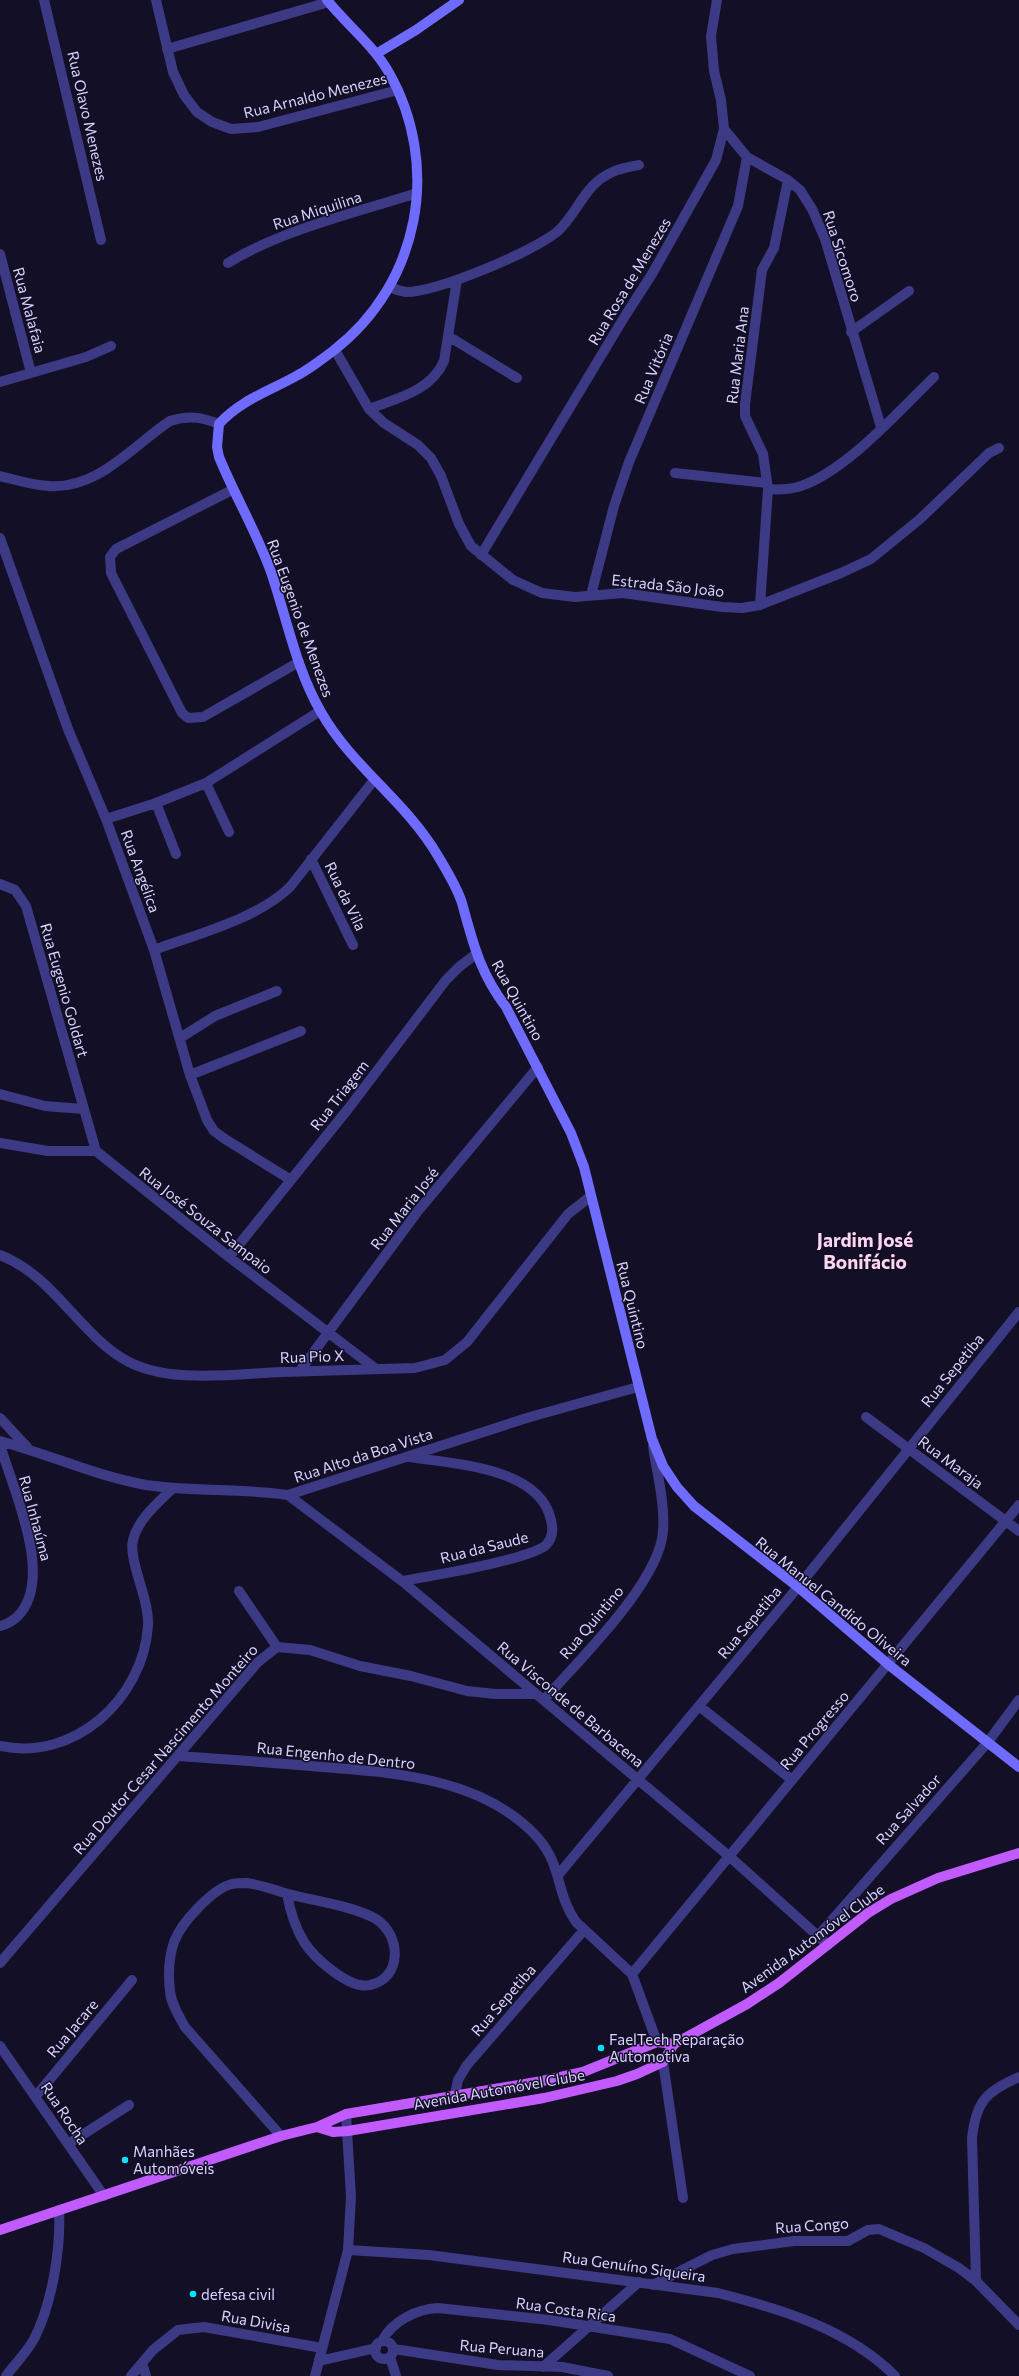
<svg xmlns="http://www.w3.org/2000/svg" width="1019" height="2376" viewBox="0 0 1019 2376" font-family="Commissioner,sans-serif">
<rect width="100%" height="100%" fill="#130f26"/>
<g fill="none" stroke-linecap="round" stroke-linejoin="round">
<!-- minor -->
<path stroke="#3d3a85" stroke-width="10" d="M44 0 101 240
M156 0 173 72 184 95 197 112 212 122 231 129 258 127 398 90
M167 49 329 2
M724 129 747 157 788 180 800 190 812 209 825 239 881 427
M0 254 31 373
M228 263C281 230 358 212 417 193
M389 287C394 289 400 291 406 292 437 292 533 252 558 231 576 215 584 188 605 176 615 169 628 167 639 165
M851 332 909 291
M448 336 517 378
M335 350 369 409 384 423 418 445 431 458 441 476 459 524 471 546 513 580 542 593 575 597 623 593 722 607 742 608 760 605 841 573 871 559 920 519 989 453 999 448
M0 382 86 357 111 346
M369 409C398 398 431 391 444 361L457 280
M675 473 766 483
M768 489C779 490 789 490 801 486 846 471 899 411 934 377
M232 490 116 549 110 557 111 573 182 713 188 718 203 717 299 662
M0 538 68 729 106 819 154 950 190 1075 207 1120 214 1131 225 1139 291 1180
M481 555 625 316 652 274 716 160 724 129 721 100 714 71 711 36 717 0
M591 595 614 506 629 462 738 206 747 157
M760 605 768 489 763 454 745 416V404L762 270 774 248 788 180
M206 783 229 832
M156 803 176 854
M106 819 156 803 206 783 320 711
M311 859 353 945
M0 884 15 890 26 906 96 1151
M154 950C197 934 257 919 290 887L374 780
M180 1038 215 1016 277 991
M190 1075 301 1031
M0 1094 45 1106 83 1109
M0 1143 48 1151H96L229 1257 376 1369
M0 1255C52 1275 77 1330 122 1358 164 1385 234 1374 282 1372 326 1371 371 1369 415 1368L445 1360 467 1342 568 1214 591 1196
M229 1257 348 1109 446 980 459 967 476 954
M299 1372 418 1211 538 1067
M866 1417 1019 1531
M0 1418 27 1447
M0 1441C48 1454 96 1476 146 1485 193 1492 241 1488 288 1495L530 1417 638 1387
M288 1495 402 1581 730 1857 828 1945
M402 1581C430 1576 529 1560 546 1545 553 1538 553 1528 551 1520 540 1467 453 1464 410 1457
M239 1591 277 1647
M0 1626C6 1625 14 1620 18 1616 54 1579 15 1494 2 1451
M544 1700C578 1661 660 1582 663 1531 665 1502 657 1474 653 1446
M699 1706 792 1780
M0 1746C74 1762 143 1699 148 1626 150 1600 128 1561 133 1540 138 1519 158 1503 173 1488
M178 1756C222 1759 266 1762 311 1766 388 1772 482 1776 538 1838 563 1867 555 1892 576 1922L632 1974 657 2042
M559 1874 798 1587 1019 1312
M818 1936 988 1742 1019 1700
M0 1963 258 1662 277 1647 310 1650 360 1666 411 1676 467 1691 495 1694H535
M632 1974 1019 1505
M0 2046 104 2196
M663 2062 683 2198
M455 2095 458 2080 467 2065 584 1930
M36 2096 132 1980
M281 2136 185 2027C179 2016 171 2004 170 1991 168 1975 169 1957 174 1942 181 1923 212 1889 232 1884 237 1883 243 1883 247 1883 262 1885 274 1890 288 1894 314 1901 354 1906 376 1919 401 1935 403 1978 370 1985 350 1990 314 1958 304 1942 295 1927 290 1911 287 1894
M68 2144 129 2105
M348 2250 429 2255 718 2293C781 2309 848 2329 895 2376
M976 2281 972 2138C976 2102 986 2091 1019 2077
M653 2285 712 2255 733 2249 794 2241H848L868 2230 879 2229 924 2248 959 2268 976 2281 1019 2325
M375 2350a9 9 0 1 1 18 0a9 9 0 1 1-18 0Z
M382 2341C392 2321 417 2309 438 2308L549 2320 670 2339 750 2376
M394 2349 498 2365 562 2367 608 2376
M390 2357 396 2376
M319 2361 376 2348
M142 2363 146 2376
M543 2367 639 2282
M6 2376C15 2364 27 2352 34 2339 52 2304 61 2249 59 2210
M131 2376 153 2350 178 2330 204 2327 322 2348"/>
<!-- tertiary -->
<path stroke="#3d3a85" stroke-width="10" d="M0 476C16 480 32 485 48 486 98 490 132 446 170 421 188 415 202 417 219 424
M315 2376 348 2250 351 2197 346 2114"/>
<!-- secondary -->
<path stroke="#6f6bff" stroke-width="10" d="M327 0C346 24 372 44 388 71 442 165 420 284 333 351 322 359 311 368 298 375 272 390 240 400 219 424L217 447 219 457C235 496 257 533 271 572 287 619 296 669 321 712 352 767 406 801 438 856 447 871 457 887 462 903 473 943 480 973 506 1007L571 1133 584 1167 652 1439 663 1466 677 1487 694 1506 798 1587 889 1665 1019 1767
M376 54 416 30 459 0"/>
<!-- primary -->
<path stroke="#c25bff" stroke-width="10" d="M317 2127 333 2132 348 2131 544 2098 617 2081 637 2074 663 2062 674 2044 747 2004 779 1983 868 1913 891 1899 938 1878 1019 1853
M0 2230 281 2136 317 2127 346 2114 542 2081 583 2072 657 2042 674 2044"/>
</g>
<!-- markers -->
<g fill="#00e5ff" stroke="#130f26" stroke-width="1.5">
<circle cx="601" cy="2048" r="4"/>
<circle cx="125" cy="2160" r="4"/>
<circle cx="193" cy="2294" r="4"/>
</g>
<g text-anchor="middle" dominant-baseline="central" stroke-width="3" stroke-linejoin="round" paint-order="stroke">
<!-- street labels -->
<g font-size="15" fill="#d9d4ff" stroke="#130f26">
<text transform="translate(315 95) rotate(-14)">Rua Arnaldo Menezes</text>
<text transform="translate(88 116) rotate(77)">Rua Olavo Menezes</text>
<text transform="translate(317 210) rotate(-18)">Rua Miquilina</text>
<text transform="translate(843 256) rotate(72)">Rua Sicomoro</text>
<text transform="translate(629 281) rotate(-59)">Rua Rosa de Menezes</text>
<text transform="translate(30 310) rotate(75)">Rua Malafaia</text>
<text transform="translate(737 355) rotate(-83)">Rua Maria Ana</text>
<text transform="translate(653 368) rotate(-67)">Rua Vitória</text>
<text transform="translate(668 585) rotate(6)">Estrada São João</text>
<text transform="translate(301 618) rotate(70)">Rua Eugenio de Menezes</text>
<text transform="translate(141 871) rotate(70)">Rua Angélica</text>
<text transform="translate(346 896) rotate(64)">Rua da Vila</text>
<text transform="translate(65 990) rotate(74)">Rua Eugenio Goldart</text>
<text transform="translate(518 1000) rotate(61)">Rua Quintino</text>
<text transform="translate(339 1095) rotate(-52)">Rua Triagem</text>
<text transform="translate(404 1208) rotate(-52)">Rua Maria José</text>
<text transform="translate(206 1220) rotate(38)">Rua José Souza Sampaio</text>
<text transform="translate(633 1305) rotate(76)">Rua Quintino</text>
<text transform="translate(312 1356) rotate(-2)">Rua Pio X</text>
<text transform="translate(952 1370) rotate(-51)">Rua Sepetiba</text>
<text transform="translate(363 1455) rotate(-18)">Rua Alto da Boa Vista</text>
<text transform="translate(951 1462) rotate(37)">Rua Maraja</text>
<text transform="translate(36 1518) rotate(75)">Rua Inhaúma</text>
<text transform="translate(484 1547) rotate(-14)">Rua da Saude</text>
<text transform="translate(834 1601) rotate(39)">Rua Manuel Candido Oliveira</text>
<text transform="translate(591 1622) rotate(-50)">Rua Quintino</text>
<text transform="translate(749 1622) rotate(-50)">Rua Sepetiba</text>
<text transform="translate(571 1704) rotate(40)">Rua Visconde de Barbacena</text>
<text transform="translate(814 1730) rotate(-50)">Rua Progresso</text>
<text transform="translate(165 1749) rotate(-49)">Rua Doutor Cesar Nascimento Monteiro</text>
<text transform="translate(336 1755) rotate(6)">Rua Engenho de Dentro</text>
<text transform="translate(908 1809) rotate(-48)">Rua Salvador</text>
<text transform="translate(812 1938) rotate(-36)">Avenida Automóvel Clube</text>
<text transform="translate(503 2000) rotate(-49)">Rua Sepetiba</text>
<text transform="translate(72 2028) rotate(-50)">Rua Jacare</text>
<text transform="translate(499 2089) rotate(-10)">Avenida Automóvel Clube</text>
<text transform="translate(65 2113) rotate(56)">Rua Rocha</text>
<text transform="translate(812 2225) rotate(-4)">Rua Congo</text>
<text transform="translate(634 2266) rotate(8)">Rua Genuíno Siqueira</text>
<text transform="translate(566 2309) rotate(8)">Rua Costa Rica</text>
<text transform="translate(256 2321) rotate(10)">Rua Divisa</text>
<text transform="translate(502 2348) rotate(5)">Rua Peruana</text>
</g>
<!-- poi labels -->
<g font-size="15" fill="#d9d4ff" stroke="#130f26" text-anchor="start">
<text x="609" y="2039">FaelTech Reparação<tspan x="609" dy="17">Automotiva</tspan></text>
<text x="133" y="2151">Manhães<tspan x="133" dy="17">Automóveis</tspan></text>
<text x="201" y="2294">defesa civil</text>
</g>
<!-- district labels -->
<g font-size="19" font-weight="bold" fill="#ffd6f0" stroke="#130f26">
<text x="865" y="1239">Jardim José<tspan x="865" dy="22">Bonifácio</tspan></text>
</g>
</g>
</svg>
